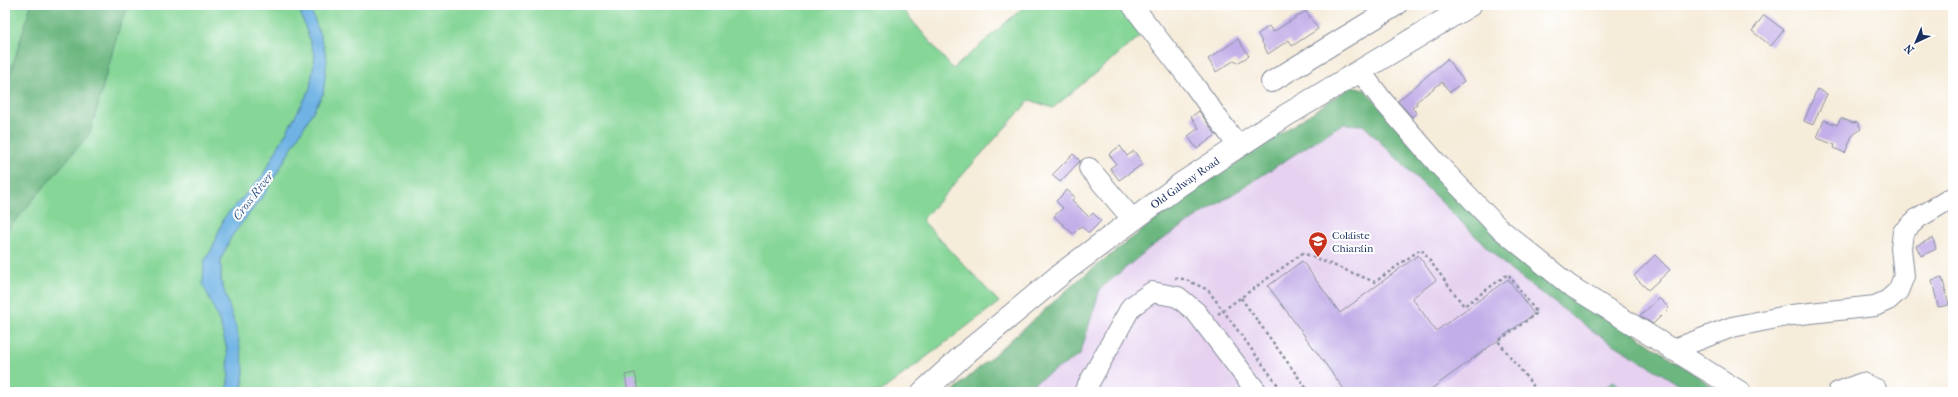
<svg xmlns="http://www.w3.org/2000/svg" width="1958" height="397" viewBox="0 0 1958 397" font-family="'IM FELL French Canon',serif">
<rect width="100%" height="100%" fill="#fff"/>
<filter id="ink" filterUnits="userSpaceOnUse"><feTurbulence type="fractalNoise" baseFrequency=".025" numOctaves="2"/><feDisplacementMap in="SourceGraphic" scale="8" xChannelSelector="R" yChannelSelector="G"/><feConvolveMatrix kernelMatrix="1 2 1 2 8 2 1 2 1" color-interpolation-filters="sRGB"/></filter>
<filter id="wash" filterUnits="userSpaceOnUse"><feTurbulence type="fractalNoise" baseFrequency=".012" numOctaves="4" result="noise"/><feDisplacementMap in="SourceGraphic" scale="16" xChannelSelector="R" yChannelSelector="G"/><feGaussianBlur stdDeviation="0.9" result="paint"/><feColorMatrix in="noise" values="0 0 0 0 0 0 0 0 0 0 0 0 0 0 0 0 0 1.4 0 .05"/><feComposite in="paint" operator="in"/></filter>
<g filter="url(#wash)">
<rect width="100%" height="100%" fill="#f6ecda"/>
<!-- built -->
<path fill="#e6d2f0" d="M1342 124 1363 125 1510 270 1594 332 1691 392H1019L1080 355 1100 289 1152 246Z"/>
<!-- green -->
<path fill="#85d697" stroke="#50827a" d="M5 5H298L315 56 310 89 263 175 224 218 212 249 204 262 227 349 229 374 227 392H5Z
M309 5H899L953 69 1026 5H1123L1144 33 1053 108 1030 100 922 220 999 302 880 392H242L244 369 221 281V259L231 237 266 192 323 94 324 47Z
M1614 381 1622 392H1599Z"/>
<!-- forest -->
<path fill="#6cb780" stroke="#44736f" d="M31 5H129L120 25 90 133 5 233V77L10 74Z
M1352 86 1364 89 1508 244 1613 319 1721 392H1691L1594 332 1510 270 1363 125 1342 124 1152 246 1100 289 1080 355 1019 392H952L1077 281 1182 199Z"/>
<!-- water -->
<path fill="#6eb3e4" stroke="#4471a1" d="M298 5H309L320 35 327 59 323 94 266 192 231 237 221 259V281L237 331 244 369 242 392H227L229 374 227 349 220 323 203 284 204 262 212 249 224 218 263 175 310 89 315 56Z"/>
<g id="blocks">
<!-- building -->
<path fill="#c2aee8" d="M1306 11 1318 29 1292 46 1289 40 1268 54 1258 34 1269 26 1273 32Z
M1764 15 1784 30 1771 46 1752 31Z
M1238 39 1249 56 1237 63 1235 60 1216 72 1208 59Z
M1447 59 1464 81 1450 92 1442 82 1416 102 1417 104 1412 108 1417 113 1412 117 1398 101Z
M1817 89 1827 94 1813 125 1804 121Z
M1199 111 1216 135 1197 149 1188 136 1199 128 1191 117Z
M1841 118 1853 123 1857 122 1861 129 1852 136 1845 153 1834 148 1835 145 1817 138 1824 120 1837 125Z
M1120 146 1127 156 1134 151 1143 164 1119 180 1110 168 1116 164 1109 154Z
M1073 154 1080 161 1060 182 1052 175Z
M1067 190 1075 197 1072 200 1089 217 1093 213 1101 221 1089 233 1081 226 1073 234 1054 216 1063 208 1056 201Z
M1933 238 1936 249 1921 256 1916 246Z
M1418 255 1436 280 1412 298 1436 331 1508 279 1534 314 1427 392H1346L1268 286 1302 261 1340 313Z
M1655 255 1670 270 1648 290 1634 276Z
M1942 277 1949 305 1938 307 1932 280Z
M1659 298 1669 308 1653 324 1640 316Z
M635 373 639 392H628L625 375Z"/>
</g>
</g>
<g filter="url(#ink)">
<use href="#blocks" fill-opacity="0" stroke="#888e9c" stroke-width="1"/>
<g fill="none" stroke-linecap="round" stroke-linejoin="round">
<defs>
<path id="minor" d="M1132 5 1194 85 1238 146
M1360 71 1383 101 1436 162 1498 227 1569 285 1741 392
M1271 82 1397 5
M1089 168 1133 220
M1672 350 1732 327 1792 315 1875 306 1888 300 1898 291 1904 276 1901 248 1903 232 1918 218 1953 197
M1084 392 1131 307 1152 292 1178 297 1196 312 1257 392
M1838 392 1862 383 1876 389 1877 392"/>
<path id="major" d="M923 392 967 352 1061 274 1181 184 1285 116 1470 5"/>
</defs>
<!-- minor casing -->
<use href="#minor" stroke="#888e9c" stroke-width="22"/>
<!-- major casing -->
<use href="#major" stroke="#888e9c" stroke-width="24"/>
<!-- path -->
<path stroke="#888e9c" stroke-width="2.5" stroke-dasharray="3 3" stroke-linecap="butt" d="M1175 278 1184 279 1208 290 1283 392
M1241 298 1309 392
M1218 314 1303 253 1375 282 1421 249 1464 306 1508 274 1537 313 1498 341 1538 392"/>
<!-- minor -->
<use href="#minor" stroke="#fff" stroke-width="20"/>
<!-- major -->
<use href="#major" stroke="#fff" stroke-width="22"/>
</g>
</g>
<!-- icons -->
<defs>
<symbol id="school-pin" viewBox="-11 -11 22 30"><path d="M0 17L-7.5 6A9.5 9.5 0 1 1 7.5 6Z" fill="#c8321e" stroke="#fff"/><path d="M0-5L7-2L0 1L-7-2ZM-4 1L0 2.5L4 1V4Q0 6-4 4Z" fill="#fff"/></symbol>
</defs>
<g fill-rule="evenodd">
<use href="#school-pin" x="1307" y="230" width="22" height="30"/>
</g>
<g text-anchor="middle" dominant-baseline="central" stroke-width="4" stroke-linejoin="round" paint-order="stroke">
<!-- street labels -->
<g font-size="11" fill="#1b2f5e" stroke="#fff">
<text transform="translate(1185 183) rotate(-35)">Old Galway Road</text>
</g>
<!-- poi labels -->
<g font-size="11" fill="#1b2f5e" stroke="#fff" text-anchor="start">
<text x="1332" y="235">Coláiste<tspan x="1332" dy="13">Chiaráin</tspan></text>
</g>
<!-- water labels -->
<g font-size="12" font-style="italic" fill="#385d8d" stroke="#fff">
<text transform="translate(253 196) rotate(-52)">Cross River</text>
</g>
</g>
<!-- margin -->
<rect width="1958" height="397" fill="none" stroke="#fff" stroke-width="20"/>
<!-- north arrow -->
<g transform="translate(1916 42) rotate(224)" stroke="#ffffff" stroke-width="3" paint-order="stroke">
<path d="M0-3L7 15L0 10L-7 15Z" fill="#1b2f5e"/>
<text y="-6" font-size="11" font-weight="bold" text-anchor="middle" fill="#1b2f5e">N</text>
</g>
</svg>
